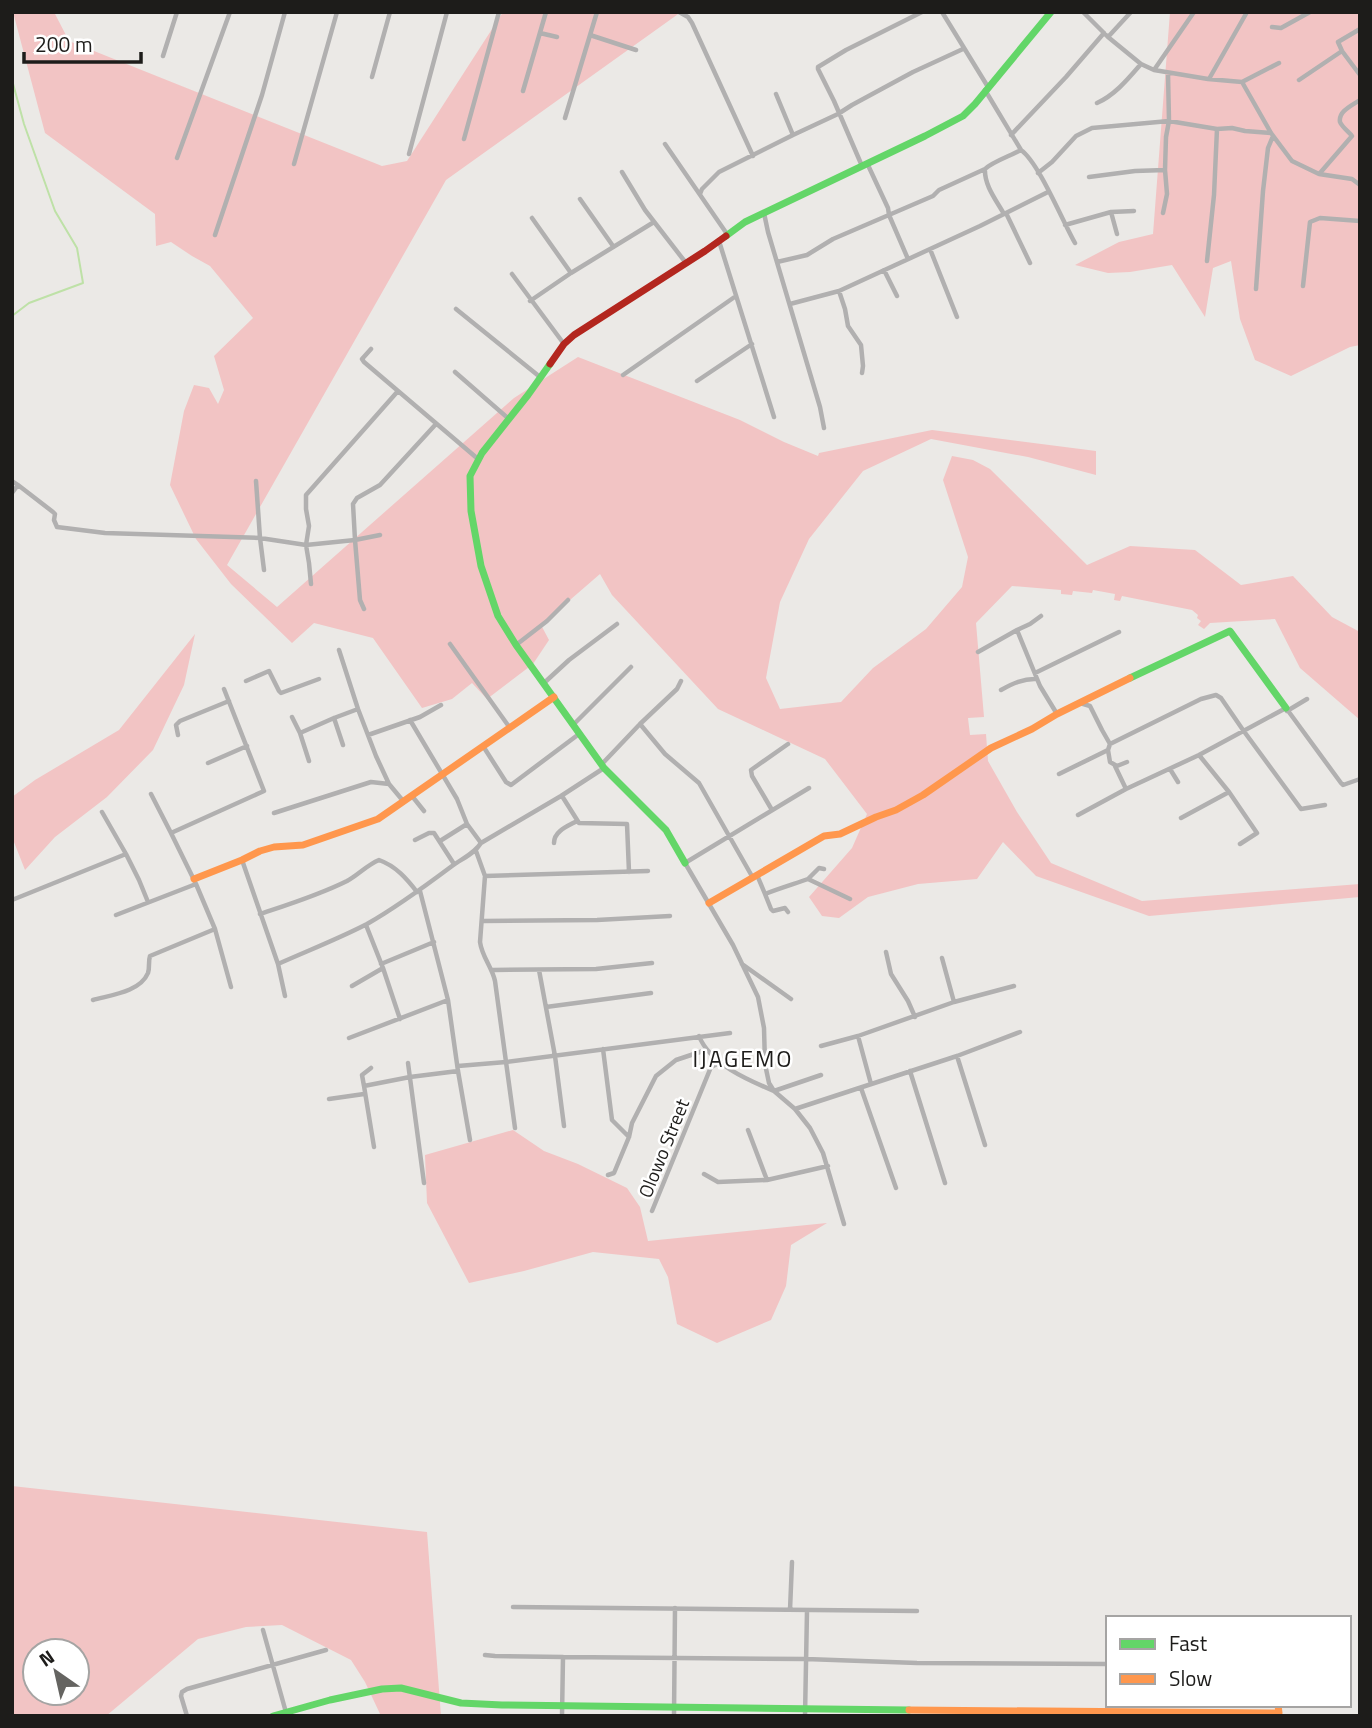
<svg xmlns="http://www.w3.org/2000/svg" width="1372" height="1728" viewBox="0 0 1372 1728" font-family="'Titillium Web',sans-serif">
<rect width="100%" height="100%" fill="#ebe9e6"/>
<!-- green -->
<path fill="#f2c4c4" fill-rule="evenodd" d="M13 12H54L69 41 382 166 407 161 503 12H681L446 180 227 565 277 607 514 398 578 357 740 420 784 442 818 456 819 453 932 430 1096 451V475L1028 457 931 439 863 471 809 539 780 602 766 678 780 709 841 702 873 668 926 629 962 587 968 557 943 480 952 456 973 460 990 469 1087 565 1130 546 1195 550 1241 585 1293 576 1332 617 1360 632V720L1300 668 1275 619 1210 623 1204 629 1198 625 1201 621 1197 618 1198 615 1192 610 1122 596 1120 601 1114 600 1115 594 1093 590 1092 593 1073 591 1072 595 1061 594V590L1012 586 976 623 984 717 968 718 970 735 986 734 988 761 1017 812 1051 863 1142 901 1360 884V897L1149 916 1036 876 1003 842 977 879 918 884 868 897 839 918 822 916 809 897 852 848 867 814 825 759 718 709 612 595 600 574 541 625 549 640 533 664 487 699 472 683 452 699 422 708 373 638 314 623 292 643 231 584 196 539 170 485 184 411 194 385 209 388 218 404 224 390 214 356 253 318 210 266 192 256 171 242 156 246 155 214 45 133Z
M1170 12H1360V345L1350 347 1291 376 1255 360 1240 319 1231 261 1213 268 1205 317 1172 265 1130 272 1108 273 1075 265 1119 242 1153 234Z
M195 634 184 685 153 750 107 797 55 837 25 870 12 837V797L35 780 119 730Z
M513 1130 544 1151 578 1164 627 1188 640 1207 648 1241 827 1223 791 1245 786 1286 771 1320 717 1343 677 1324 668 1277 659 1259 593 1252 524 1271 469 1283 427 1203 425 1155Z
M12 1486 427 1532 441 1716H381L365 1682 351 1660 282 1625 246 1627 198 1639 106 1716H12ZM35 1651H77V1693H35Z"/>
<g fill="none" stroke-linecap="round" stroke-linejoin="round">
<!-- stream -->
<path stroke="#bee1a7" stroke-width="2" d="M12 80 24 124 55 211 77 248 83 283 29 303 12 316"/>
<!-- street -->
<path stroke="#b1b0b0" stroke-width="4.5" d="M679 12 688 17 692 23 753 156
M942 12 988 87
M1083 12 1108 37 1141 64 1154 70 1208 79 1242 82 1279 63
M1272 27 1281 28 1310 12
M1360 29 1338 42 1342 51 1360 75
M540 33 557 37
M590 35 636 50
M1108 37 1131 12
M163 56 177 12
M1154 70 1194 12
M372 77 390 12
M1209 79 1247 12
M1299 80 1342 51
M1242 82 1271 133 1292 161 1319 174 1352 179 1360 185
M985 90 1021 150C1039 163 1062 220 1075 243
M523 91 546 12
M776 94 793 135
M1097 103C1115 95 1128 79 1141 64
M565 118 597 12
M1011 135 1066 77 1104 33
M464 139 499 12
M665 144 727 234
M409 154 447 12
M177 158 230 12
M867 163 888 208 889 215 908 259
M294 164 337 12
M862 166 834 101 818 69V67L846 50 922 12
M985 169C984 185 996 200 1004 214
M622 172 645 210 686 263
M1038 173 1052 162 1076 136 1092 128 1169 121 1217 129 1232 128 1245 131 1271 133
M1320 173 1352 136C1349 132 1342 127 1340 122 1338 111 1353 105 1360 100
M1089 177 1135 171 1165 170
M700 194 702 189 719 172 793 135 838 114 852 105 913 72 963 49
M580 199 613 246
M1111 212 1117 234
M764 213 768 232 820 407 824 428
M1006 213 1030 263
M1163 213 1167 194 1165 170 1166 137 1169 121 1168 73
M532 218 571 273
M1065 225 1111 212 1134 211
M215 235 262 95 285 12
M719 241 774 417
M930 249 957 317
M1207 261 1214 195 1217 129
M777 262 807 255 833 239 933 196 939 190 985 169C992 162 1010 156 1021 150
M884 270 897 296
M512 274 564 344
M1303 286 1310 222 1320 218 1360 221
M1256 289 1263 191 1268 148 1273 136
M839 291 845 309 848 326 861 345 863 366 862 373
M530 301 571 273 654 222
M790 304 839 291 980 226 1048 192
M456 309 540 377
M371 349 362 359 364 362 478 459
M455 372 509 419
M623 375 736 296
M697 381 752 344
M12 481 18 485 12 493
M256 481 260 538 264 570
M18 485 53 512 55 514 54 520 57 527 105 533 260 538 306 545 355 540 380 535
M311 584 309 563 306 545 309 526 306 509V495L398 391
M364 609 360 600 355 540 353 504 357 498 380 485 436 424
M1017 630 1030 624 1041 616
M450 644 510 728
M516 645 547 621 568 600
M339 650 358 709 376 756 389 784 404 802
M978 652 1017 630 1040 686 1057 714
M1035 673 1119 632
M246 681 269 671 279 691 281 693 319 679
M544 683 569 660 617 624
M224 689 264 791 171 833 196 884 215 929 231 987
M1001 690C1012 684 1024 678 1037 679
M1080 703 1090 706 1102 730 1110 744 1108 750 1110 762 1117 766 1127 762
M1287 711 1307 699
M292 717 300 733 309 761
M334 718 343 745
M410 720 457 799 467 824 481 843
M640 724 665 754 699 783 753 878
M573 725 631 667
M300 733 334 718 358 709
M178 735 176 725 180 721 229 701
M368 735 420 717 441 705
M1110 744 1201 699 1216 695 1221 698 1243 730 1301 809 1325 805
M483 746 506 782 511 785 579 734
M1199 755 1229 792 1257 833 1240 844
M208 763 247 746
M601 765 640 724 677 689 681 681
M1115 766 1126 789
M1170 769 1178 782
M1059 774 1108 750
M809 788 685 863 733 945 758 997 764 1028 765 1064 769 1083 774 1091 795 1109 957 1056 1020 1032
M151 794 171 833
M412 796 424 811
M562 796 579 823 627 824 629 872
M772 810 752 776 751 770 788 744
M102 812 126 854
M274 813 371 782 389 784
M1078 815 1126 789 1199 755 1286 708 1341 783 1343 785 1360 779
M1181 818 1229 792
M415 840 429 833H434L454 864
M440 841 467 824
M554 843C554 831 568 826 577 821
M476 851 485 876 480 942C482 957 492 967 495 981L515 1128
M242 860 278 964 285 996
M757 875 765 894C780 888 794 884 808 879L850 899
M485 876 648 871
M808 879 819 868 824 869
M420 891 448 1000
M765 894 771 909 773 911 785 908 788 912
M12 900 126 854 139 880 148 902
M260 914C290 904 319 895 347 881 358 875 367 865 379 860 396 866 407 879 417 892
M116 915 196 884
M483 921 597 920 670 916
M366 925 383 968 400 1019
M886 952 891 974 908 1001 915 1017
M942 958 954 1002
M278 964C307 951 338 939 367 924 397 907 424 887 452 866 463 858 474 854 481 843L561 796 604 768
M381 964 434 942
M742 964 791 999
M493 970 596 969 652 963
M539 970 555 1056 564 1126
M352 986 383 968
M93 1000C111 995 140 992 148 973 150 967 148 962 150 956L215 929
M546 1007 651 993
M699 1036C710 1064 748 1080 774 1091L821 1075
M858 1036 871 1084
M349 1038 448 1000 458 1071 470 1140
M821 1046 858 1036 954 1002 1014 986
M603 1049 612 1120 629 1137
M957 1056 985 1145
M408 1063 424 1183
M458 1066 506 1062 730 1033
M910 1071 945 1183
M364 1086 362 1075 371 1068
M861 1088 896 1188
M329 1099 364 1094
M795 1109 810 1128 823 1153 844 1224
M748 1130 767 1180
M374 1147 364 1086 410 1077 458 1071
M704 1174 718 1182 767 1180 828 1166
M608 1175 614 1173 629 1137 632 1123 656 1076 676 1060 706 1050
M652 1211 711 1067 721 1062
M513 1607 917 1611
M790 1610 792 1562
M263 1630 287 1716
M485 1655 495 1656 563 1657 562 1716
M563 1657 806 1659 917 1663 1108 1664
M187 1716 181 1696 182 1692 187 1689 326 1650
M674 1716 675 1608
M805 1716 807 1611"/>
<!-- fast -->
<path stroke="#63d668" stroke-width="7" d="M726 236 745 222 925 136 963 116 975 104 1051 12
M550 364 528 395 482 453 470 476 471 511 481 566 498 616 516 645 604 768 666 830 685 863
M1130 678 1230 631 1286 708
M273 1716 330 1700 382 1689 401 1688 461 1703 502 1705 909 1710"/>
<!-- slow -->
<path stroke="#ff974d" stroke-width="7" d="M194 879 242 860 260 851 274 847 303 845 378 819 554 697
M709 903 824 836 840 834 876 817 896 810 923 795 991 748 1032 729 1057 714 1130 678
M909 1710 1279 1713 1278 1705"/>
<!-- jam -->
<path stroke="#b3261e" stroke-width="7" d="M550 364 564 344 574 335 705 251 726 236"/>
</g>
<g text-anchor="middle" dominant-baseline="central" stroke-width="5" stroke-linejoin="round" paint-order="stroke">
<!-- street labels -->
<g font-size="19" fill="#1d1c1a" stroke="#fff">
<text transform="translate(663 1148) rotate(-68)">Olowo Street</text>
</g>
<!-- quarter labels -->
<g font-size="23" letter-spacing="2" fill="#1d1c1a" stroke="#fff">
<text x="743" y="1058">IJAGEMO</text>
</g>
</g>
<!-- border -->
<rect width="1372" height="1728" fill="none" stroke="#1d1c1a" stroke-width="28"/>
<!-- legend -->
<rect x="1106" y="1616" width="245" height="91" fill="#ffffff" stroke="#a5a4a3" stroke-width="2"/>
<rect x="1120" y="1639" width="35" height="10" fill="#63d668" stroke="#a5a4a3" stroke-width="2"/>
<text x="1169" y="1651" font-size="21" fill="#1d1c1a">Fast</text>
<rect x="1120" y="1674" width="35" height="10" fill="#ff974d" stroke="#a5a4a3" stroke-width="2"/>
<text x="1169" y="1686" font-size="21" fill="#1d1c1a">Slow</text>
<!-- north arrow -->
<g transform="translate(56 1672) rotate(326)"><circle r="33" fill="#ffffff" stroke="#a5a4a3" stroke-width="2"/>
<path d="M0-5L12 26L0 18L-12 26Z" fill="#656461"/>
<text y="-10" font-size="19" font-weight="bold" text-anchor="middle" fill="#1d1c1a">N</text>
</g>
<!-- scale -->
<path d="M24 52v10h117v-10" fill="none" stroke="#1d1c1a" stroke-width="3.5"/>
<text x="35" y="52" font-size="21" fill="#1d1c1a" stroke="#ffffff" stroke-width="5" paint-order="stroke">200 m</text>
</svg>
